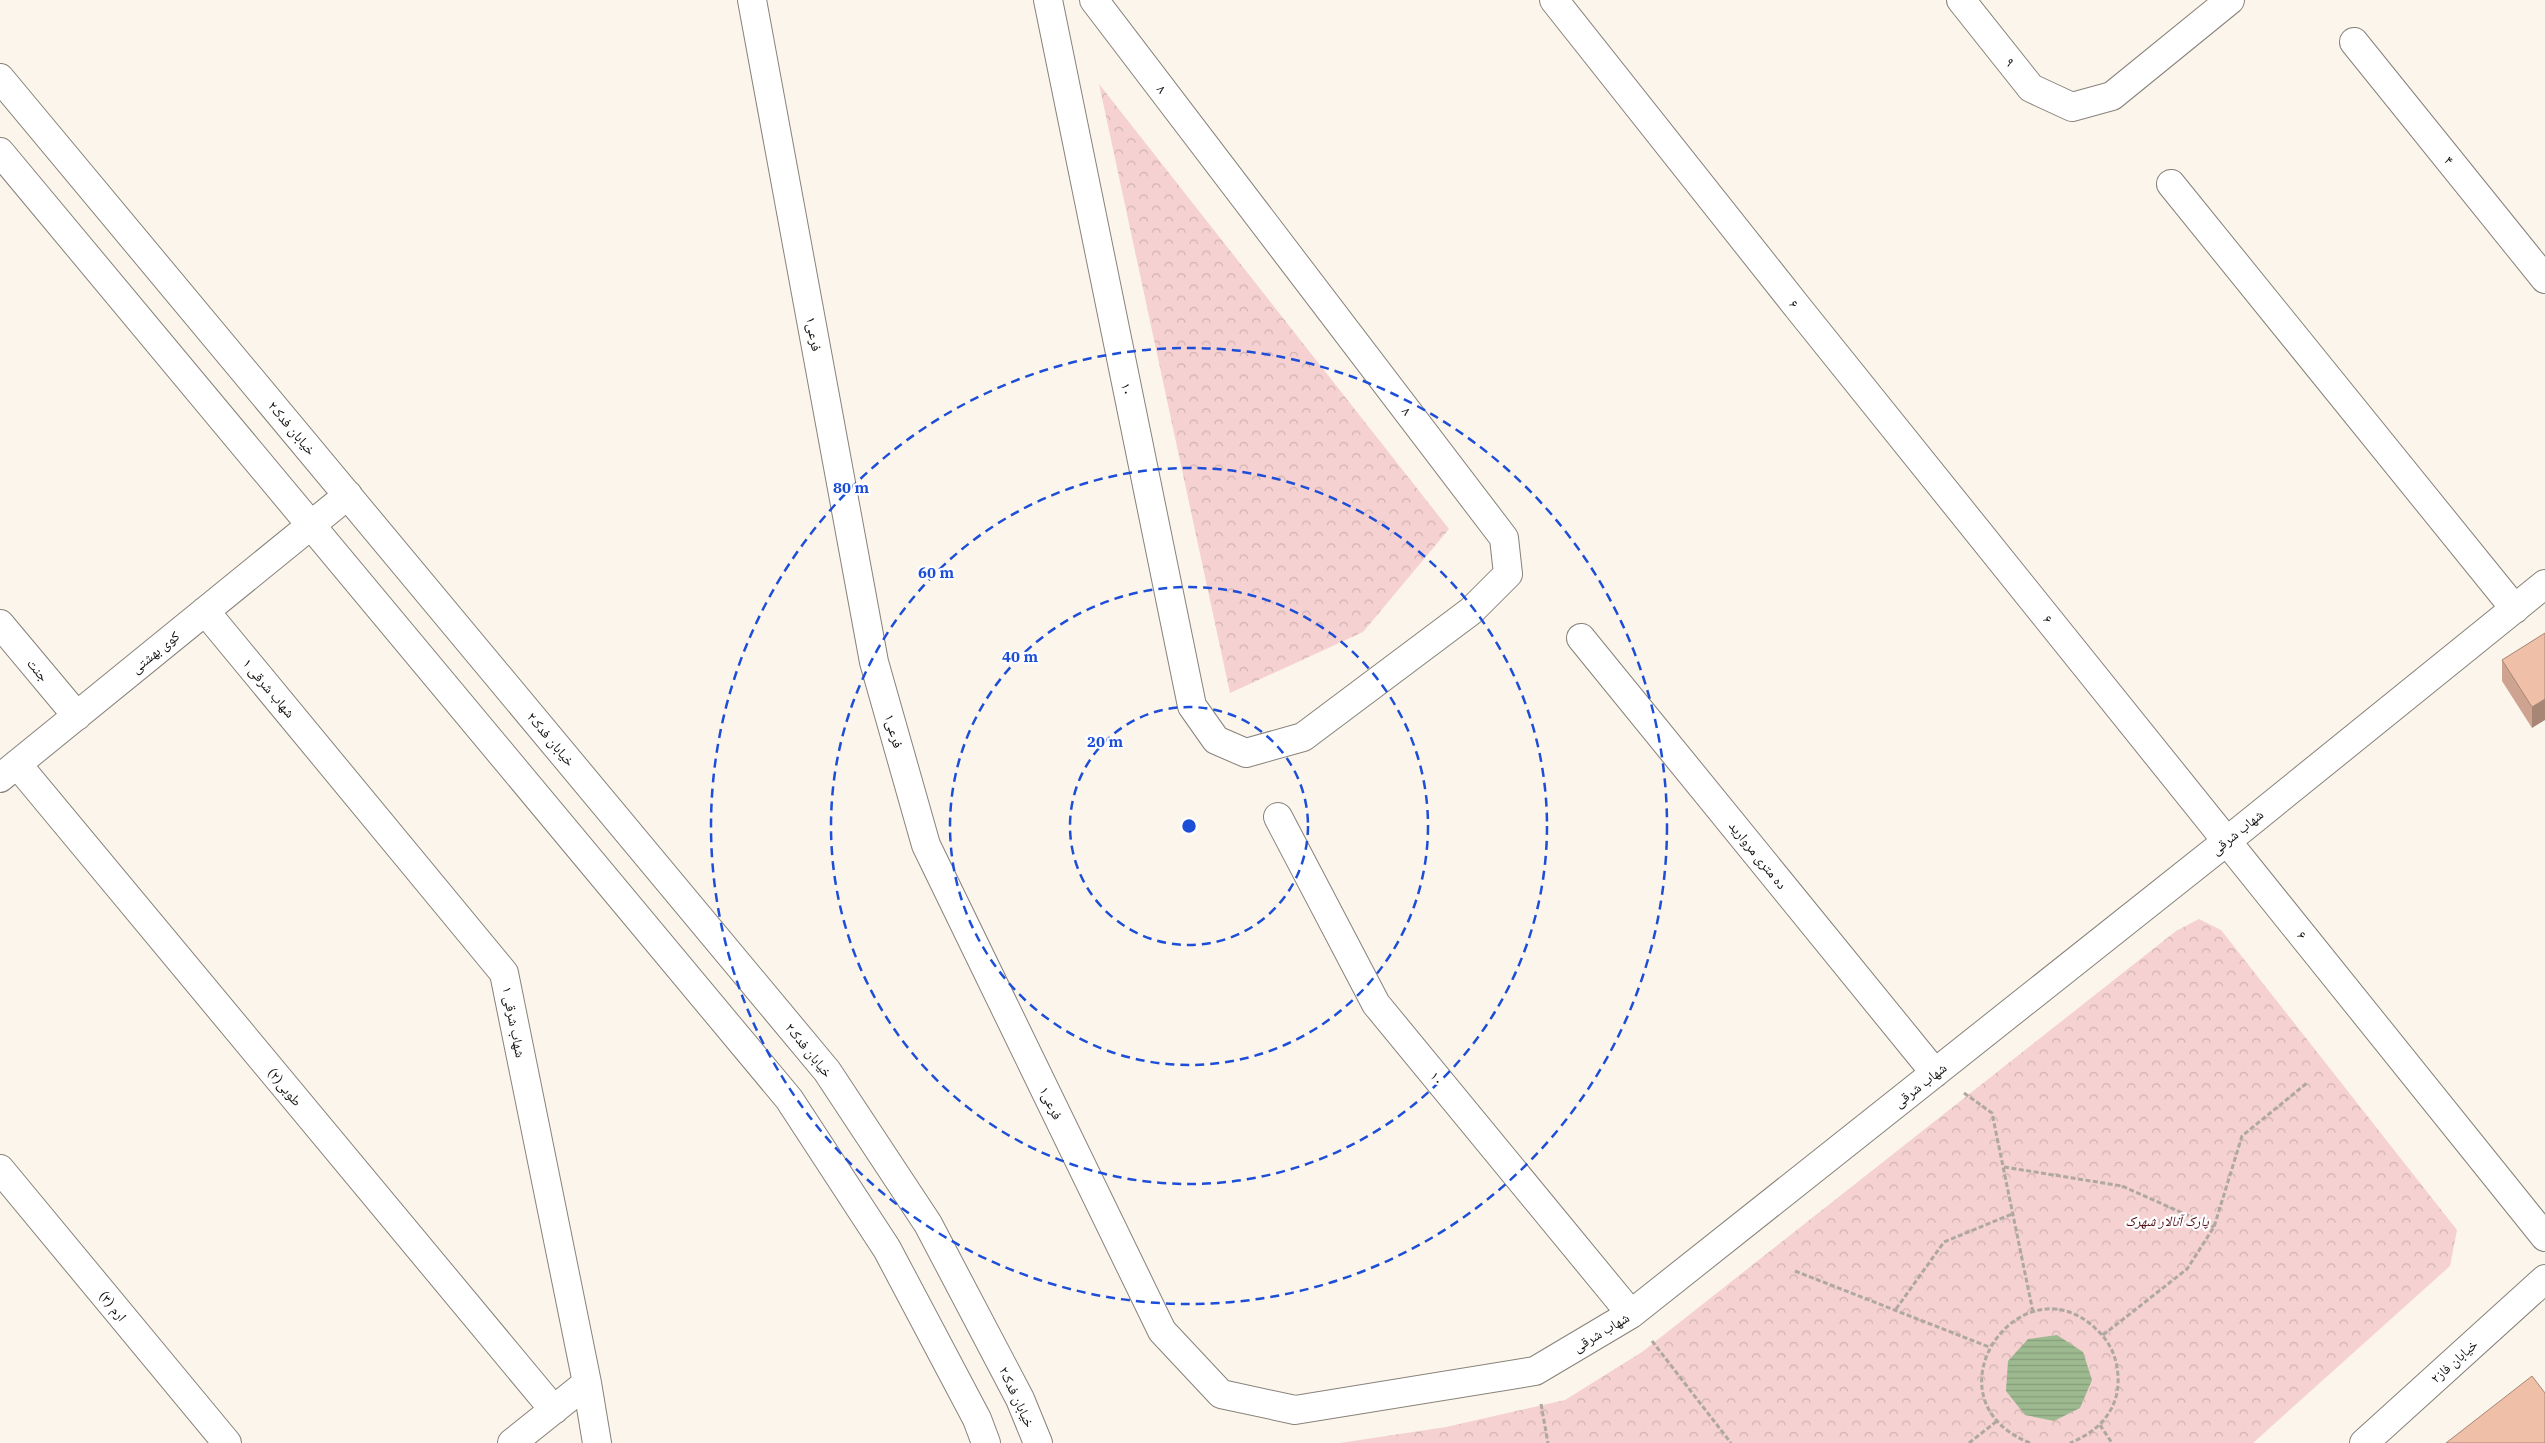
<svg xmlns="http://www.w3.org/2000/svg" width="2545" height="1443" viewBox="0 0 2545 1443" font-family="'IBM Plex Serif','Noto Naskh Arabic',serif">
<defs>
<pattern id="park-crowns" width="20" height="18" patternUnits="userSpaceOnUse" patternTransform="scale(1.25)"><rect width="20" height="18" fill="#f5d1d1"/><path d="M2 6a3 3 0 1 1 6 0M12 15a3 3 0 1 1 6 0" fill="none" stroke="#d1b2b2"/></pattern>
<pattern id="water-rules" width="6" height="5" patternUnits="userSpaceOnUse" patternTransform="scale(1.25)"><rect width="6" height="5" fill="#9db98f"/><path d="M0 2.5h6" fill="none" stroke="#869e7a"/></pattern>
</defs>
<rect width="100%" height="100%" fill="#fcf5ec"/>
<!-- park -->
<path fill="url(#park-crowns)" d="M1099 84 1449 529 1363 632 1230 693Z
M2199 919 2221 930 2457 1230 2450 1266 2253 1443H1340L1446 1427 1565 1400 1642 1352 2176 931Z"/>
<!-- water -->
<path fill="url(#water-rules)" d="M2057 1335 2083 1352 2092 1380 2080 1408 2054 1421 2025 1415 2006 1391 2008 1361 2028 1339Z"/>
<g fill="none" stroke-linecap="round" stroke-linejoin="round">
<defs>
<path id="street" d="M752 0 874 662 926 845 1162 1331 1221 1394 1295 1410 1535 1371 1631 1314 2227 841 2545 584
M1048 0 1192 706 1216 740 1246 753 1303 737 1471 611 1508 574 1504 538 1094 0
M1554 0 1799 309 2545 1237
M1961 0 2031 88 2072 107 2112 96 2230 0
M2354 42 2545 279
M2171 184 2515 609
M205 611 504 973 587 1383 597 1443
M0 624 77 716
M1581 638 1935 1073
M17 764 554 1410
M0 778 348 495
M1278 817 1376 1004 1631 1314
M0 1169 227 1443
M512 1443 587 1383
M2364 1443 2545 1279"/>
<path id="secondary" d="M0 78 827 1071 928 1224 1020 1399 1038 1443
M0 152 789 1099 887 1249 977 1419 986 1443"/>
</defs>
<!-- street casing -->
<use href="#street" stroke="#87827a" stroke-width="30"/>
<!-- secondary casing -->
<use href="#secondary" stroke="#87827a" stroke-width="30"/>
<!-- path -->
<path stroke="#aea8a1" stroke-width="3" stroke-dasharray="5 2.5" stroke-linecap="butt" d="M1964 1093 1992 1113 2033 1312
M2004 1167 2122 1186 2214 1227
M1795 1271 1989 1347
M1896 1309 1944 1242 2012 1214
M2103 1335 2187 1269 2214 1227 2242 1136 2307 1083
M1652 1341 1731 1443
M1541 1404 1548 1443
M2100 1425 2112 1443
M1969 1443 1997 1421
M2030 1443C1921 1399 2020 1258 2095 1328 2112 1343 2119 1362 2118 1385 2116 1414 2095 1433 2070 1443"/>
<!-- street -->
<use href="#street" stroke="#fff" stroke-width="28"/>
<!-- secondary -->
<use href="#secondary" stroke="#fff" stroke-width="28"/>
</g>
<!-- wall -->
<path fill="#cea490" d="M2545 633 2532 728 2502 681V660Z"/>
<!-- shaded-wall -->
<path fill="#a88675" d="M2545 699V720L2532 728V707Z"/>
<!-- building -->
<path fill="#f0bfa7" stroke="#a88675" d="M2545 633V699L2532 707 2502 660Z
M2532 1376 2545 1393V1443H2446Z"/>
<!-- distance rings -->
<g fill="none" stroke="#1d4ed8" stroke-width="2.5" stroke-dasharray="9 6">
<circle cx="1189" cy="826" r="119"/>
<circle cx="1189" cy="826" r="239"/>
<circle cx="1189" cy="826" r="358"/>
<circle cx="1189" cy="826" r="478"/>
</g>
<g text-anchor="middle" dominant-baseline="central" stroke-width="4.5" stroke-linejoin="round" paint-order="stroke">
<!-- street labels -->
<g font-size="14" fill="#110f0c" stroke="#fff">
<text transform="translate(2010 62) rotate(51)">۹</text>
<text transform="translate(1162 89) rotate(53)">۸</text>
<text transform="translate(2449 160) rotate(51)">۴</text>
<text transform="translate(1794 304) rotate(52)">۶</text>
<text transform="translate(814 334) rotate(80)">فرعی۱</text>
<text transform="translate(1127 389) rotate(78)">۱۰</text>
<text transform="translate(1407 411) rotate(53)">۸</text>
<text transform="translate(292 428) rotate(50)">خیابان فدک۲</text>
<text transform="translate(2048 619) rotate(51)">۶</text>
<text transform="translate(155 652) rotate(-39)">کوی بهشتی</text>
<text transform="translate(38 670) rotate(50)">جنت</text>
<text transform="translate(269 688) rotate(50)">شهاب شرقی ۱</text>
<text transform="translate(894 731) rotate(74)">فرعی۱</text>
<text transform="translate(551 739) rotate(50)">خیابان فدک۲</text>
<text transform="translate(2237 832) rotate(-39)">شهاب شرقی</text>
<text transform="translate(1758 855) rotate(51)">ده متری مروارید</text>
<text transform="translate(2302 935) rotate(51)">۶</text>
<text transform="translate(514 1022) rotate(79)">شهاب شرقی ۱</text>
<text transform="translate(809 1050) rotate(51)">خیابان فدک۲</text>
<text transform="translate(1437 1078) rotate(51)">۱۰</text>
<text transform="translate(1920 1085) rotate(-38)">شهاب شرقی</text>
<text transform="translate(285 1087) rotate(50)">طوبی(۲)</text>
<text transform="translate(1051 1103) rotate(64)">فرعی۱</text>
<text transform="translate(113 1306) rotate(50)">ارم (۳)</text>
<text transform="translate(1601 1332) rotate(-31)">شهاب شرقی</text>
<text transform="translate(2454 1361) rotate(-42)">خیابان فاز۲</text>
<text transform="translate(1017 1397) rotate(65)">خیابان فدک۲</text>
</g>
<!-- park labels -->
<g font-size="14" font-style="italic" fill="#4f0d16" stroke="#fff">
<text x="2167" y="1221">پارک آنالار شهرک</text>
</g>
</g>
<circle cx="1189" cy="826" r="8" fill="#1d4ed8" stroke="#fff" stroke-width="2.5"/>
<g font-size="15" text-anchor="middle" font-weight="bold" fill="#1d4ed8" stroke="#fff" stroke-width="4.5" stroke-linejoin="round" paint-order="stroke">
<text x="851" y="493">80 m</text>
<text x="936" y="578">60 m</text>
<text x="1020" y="662">40 m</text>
<text x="1105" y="747">20 m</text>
</g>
</svg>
